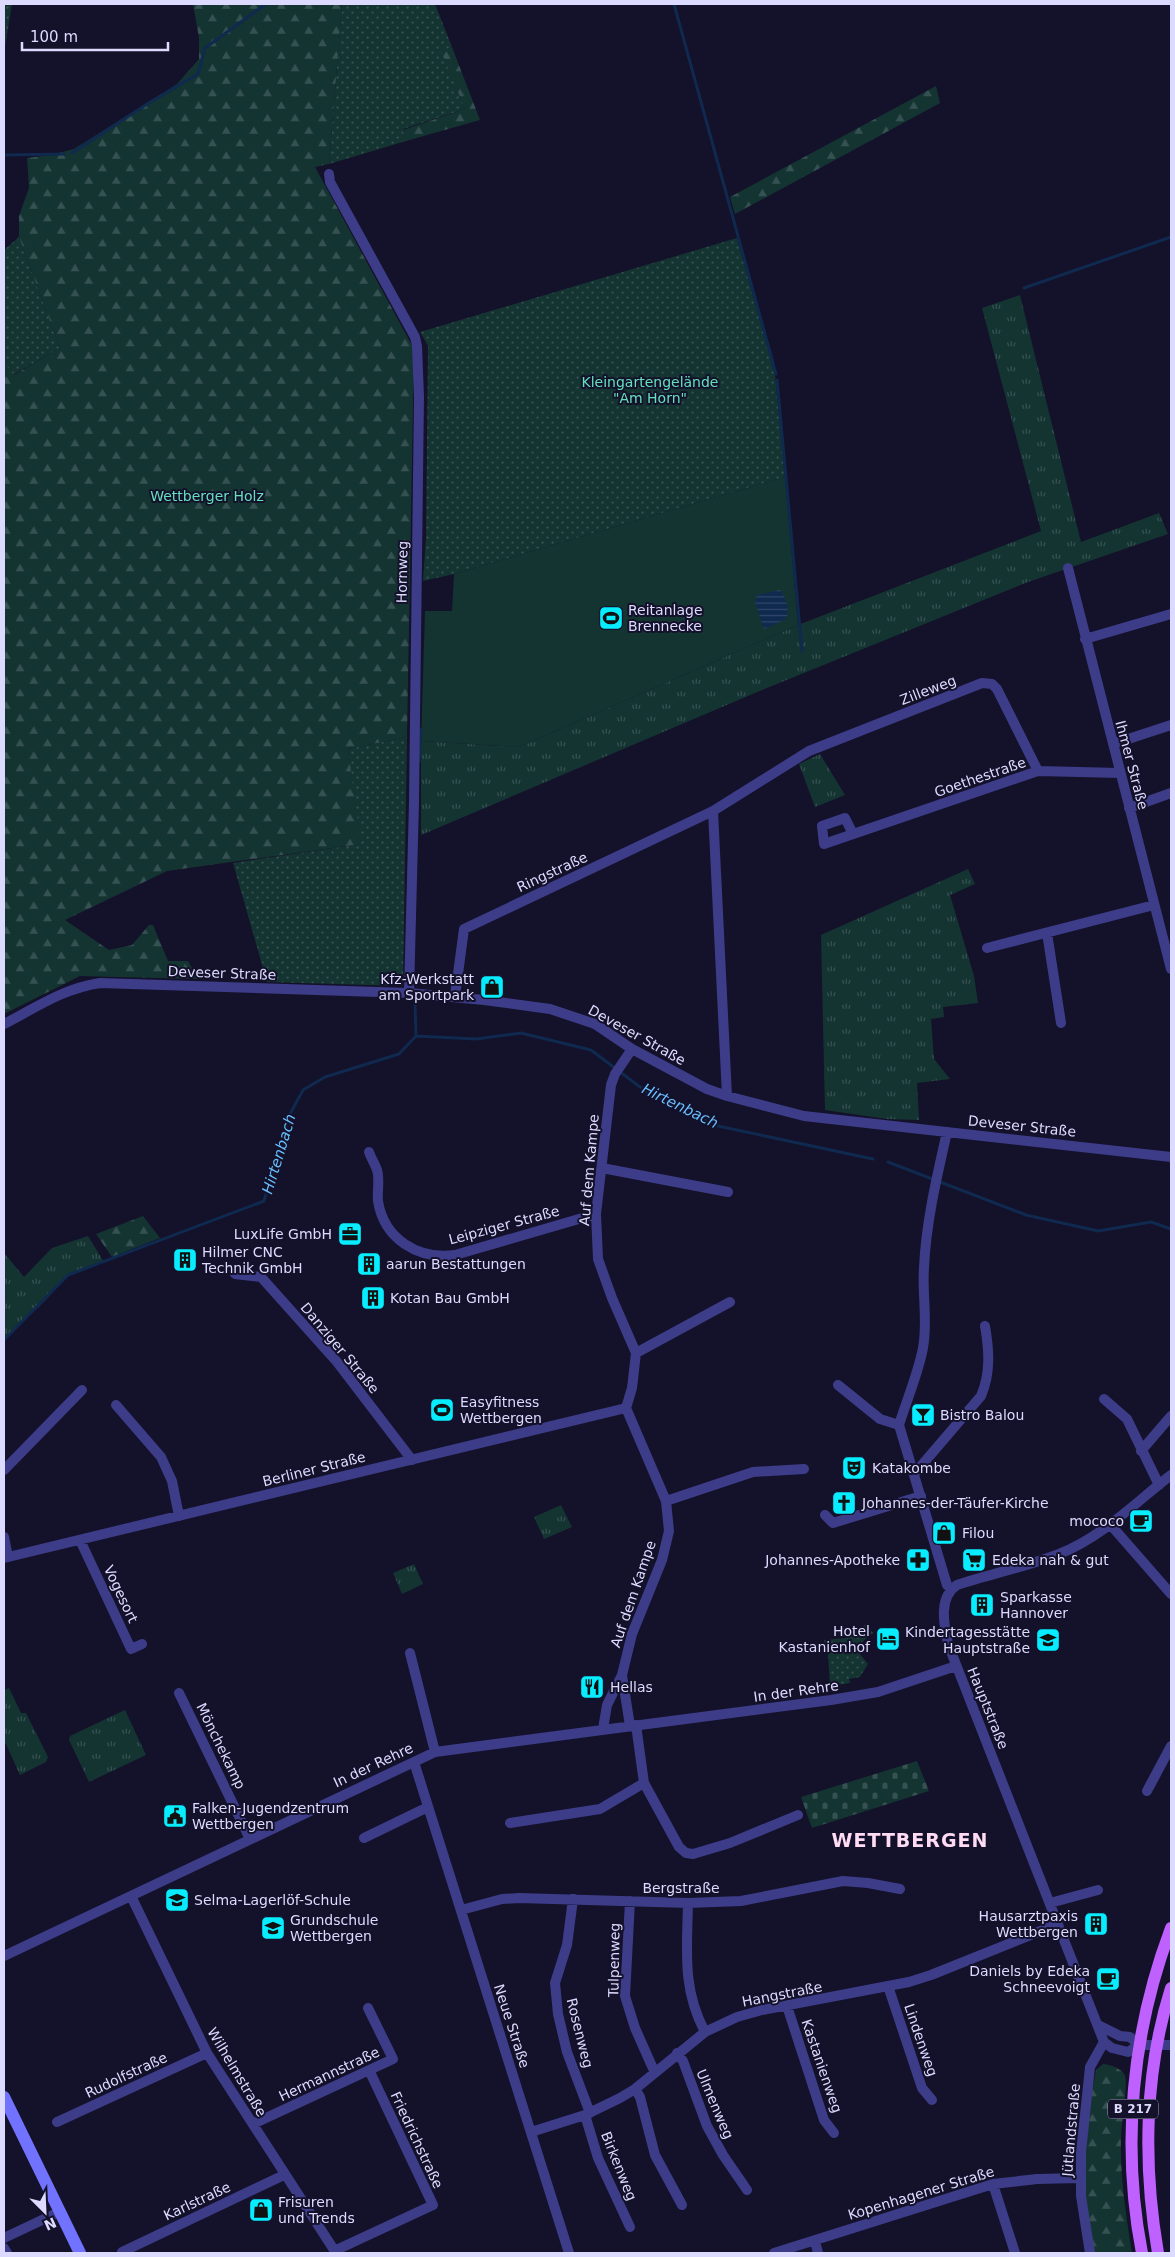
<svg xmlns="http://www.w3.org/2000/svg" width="1175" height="2257" viewBox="0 0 1175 2257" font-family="'DejaVu Sans',sans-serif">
<defs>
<pattern id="grass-dots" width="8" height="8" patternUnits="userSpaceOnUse" patternTransform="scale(1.25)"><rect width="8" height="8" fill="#143432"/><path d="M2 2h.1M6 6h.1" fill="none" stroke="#365151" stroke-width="1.8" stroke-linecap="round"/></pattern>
<pattern id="forest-firs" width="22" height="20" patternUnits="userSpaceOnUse" patternTransform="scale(1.25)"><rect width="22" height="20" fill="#143432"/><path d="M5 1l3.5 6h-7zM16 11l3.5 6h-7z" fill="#365151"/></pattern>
<pattern id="cemetery-stones" width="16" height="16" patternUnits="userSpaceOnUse" patternTransform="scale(1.25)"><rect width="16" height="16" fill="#143432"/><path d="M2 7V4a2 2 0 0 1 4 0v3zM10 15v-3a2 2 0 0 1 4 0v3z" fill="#365151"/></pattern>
<pattern id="park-tufts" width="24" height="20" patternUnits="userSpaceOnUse" patternTransform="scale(1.25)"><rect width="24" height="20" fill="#143432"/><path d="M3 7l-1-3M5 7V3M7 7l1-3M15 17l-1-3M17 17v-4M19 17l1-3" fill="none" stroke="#365151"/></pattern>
<pattern id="water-rules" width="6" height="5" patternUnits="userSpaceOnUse" patternTransform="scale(1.25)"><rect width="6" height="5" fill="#0f294f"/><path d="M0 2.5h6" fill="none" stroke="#324769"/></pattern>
</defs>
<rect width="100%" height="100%" fill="#14112a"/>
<!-- grass -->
<path fill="url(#grass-dots)" d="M4 4H12L4 53Z
M342 4H435L452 47 442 51 465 109 403 129 406 141 329 164Z
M19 237 60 348 13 375 4 363V250Z
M737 238 775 374 785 477 454 574 423 581 426 537 428 346 420 332Z
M407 737 403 986 267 982 233 863 360 844 348 749Z
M866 1624 873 1633 855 1648 868 1664 860 1677 849 1679 850 1683 830 1686 828 1652H825L824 1640 848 1638Z"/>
<!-- forest -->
<path fill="url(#forest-firs)" d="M193 4H342L329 164 315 167 414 349 407 737 348 749 361 844 167 871 65 920 109 950 132 945 149 925H153L168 961H188L198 979 80 976 4 1014V363L14 375 60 348 19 237V216L29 188 27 158 51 155 74 149 177 84 199 59V38Z
M452 47 480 120 406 141 403 130 465 109 441 51Z
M936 86 940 103 735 214 730 197Z
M143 1216 160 1238 112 1257 96 1234Z
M1103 2064C1110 2064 1123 2069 1125 2076 1128 2085 1121 2126 1121 2138 1120 2177 1126 2215 1132 2253H1091L1081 2152 1096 2070Z"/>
<!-- cemetery -->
<path fill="url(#cemetery-stones)" d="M917 1761 929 1791 812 1828 801 1797Z"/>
<!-- park -->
<path fill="url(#park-tufts)" d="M1020 295 1081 542 1159 513 1168 534 1028 582 762 690 421 835V741L519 747 798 625 1041 531 982 308Z
M820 754 845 795 815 807 799 764Z
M968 869 975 884 950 895 974 976 978 1003 943 1007 944 1017 931 1019 934 1059 950 1079 917 1083 919 1120 887 1119 825 1110 821 935Z
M88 1236 104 1262 69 1274 45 1301 4 1340V1253L24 1277 52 1248Z
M561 1505 572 1527 544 1539 534 1517Z
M414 1564 423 1584 402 1594 393 1573Z
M9 1688 21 1713H26L48 1757 46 1762 20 1775 6 1744 4 1745V1690Z
M125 1710 146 1755 89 1782 69 1740 70 1736Z"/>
<!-- pitch -->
<path fill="#143432" d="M785 477 798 625 519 747 421 741 425 611H452L454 574Z"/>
<!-- water -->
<path fill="url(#water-rules)" d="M780 590C786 597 790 610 786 619L764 629 755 602 757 595Z"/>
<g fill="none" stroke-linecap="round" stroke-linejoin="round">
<!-- stream -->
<path stroke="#0f294f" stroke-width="3" d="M674 4 776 374
M72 153 147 104 198 74 205 48 266 4
M4 155 64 154
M1024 288 1171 237
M777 380 802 651
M419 761 421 729
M415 1002 416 1036
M888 1162 1026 1215 1098 1231 1151 1222 1171 1229
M4 1340 68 1275 264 1201 290 1114 303 1090 325 1077 399 1054 416 1036 476 1039 521 1033 591 1050 648 1093 718 1126 873 1159"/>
<!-- street -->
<path stroke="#3d3c88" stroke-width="10" d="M329 174 330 182 415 337 417 346 419 397 414 802 409 993
M1068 568 1171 969
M1085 639 1171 614
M1113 744 1171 725
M1129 808 1171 793
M713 811 727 1096
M853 834 845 818 822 826 824 844 1038 771 1120 773
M1047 933 1061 1023
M987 948 1154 905
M455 996 464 929 713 811 809 751 982 683 992 684 997 689 1038 771
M4 1024C37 1007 62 989 100 983L409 993 484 1000 550 1009 595 1024 632 1049 707 1089 727 1096 804 1116 1171 1157
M369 1152C371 1158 375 1164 377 1170 380 1179 377 1191 378 1201 384 1239 418 1260 455 1255L596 1214
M602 1168 728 1192
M235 1274 261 1277 337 1362 412 1460
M636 1353 730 1302
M838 1385 880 1419 899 1425
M1104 1399 1127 1419 1159 1485
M116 1405 161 1457 172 1481 179 1516
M899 1425C907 1399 918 1374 923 1348 928 1321 922 1294 924 1268 926 1222 937 1176 947 1132
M899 1425 947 1585 951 1589
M1141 1451 1171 1416
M4 1470 82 1390
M915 1473 981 1396C991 1373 989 1349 985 1326
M1171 1475C1136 1502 1101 1538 1059 1554 1026 1567 990 1574 957 1585 938 1597 944 1625 948 1644L1104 2042 1112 2048 1128 2052 1139 2045H1171
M666 1501 753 1472 804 1469
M825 1515 833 1523 921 1496
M1109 1523 1171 1594
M4 1537 8 1557
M80 1540 131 1649 142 1644
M4 1558 626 1408
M410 1653 435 1752
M622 1675 630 1726
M179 1693 250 1839
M636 1725 644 1783 679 1847 686 1853 693 1854 730 1843 798 1815
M603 1729 607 1705 622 1675 632 1634 662 1560 669 1531 666 1501 626 1408 632 1388 636 1353 612 1298 598 1259 596 1214 611 1085 615 1074 632 1049
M414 1762 569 2253
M1147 1791 1171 1746
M510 1823 600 1809 644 1783
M364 1838 428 1807
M131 1896 207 2053 336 2253
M573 1899 567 1945 555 1983 558 2014 567 2052 590 2113
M630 1901 625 1996 635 2028 655 2073
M688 1903C687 1950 682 1989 705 2032
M1050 1903 1098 1890
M461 1910 502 1899 519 1898 688 1903 741 1901 843 1881 868 1883 900 1889
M4 1956 435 1752 831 1700 878 1692 956 1666
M888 1986 922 2088 932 2100
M787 2006 824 2120 834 2133
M1098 2025 1120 2036 1130 2037 1139 2045
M677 2053 683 2061 707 2126 723 2155 747 2190
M635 2089 640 2097 655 2155 682 2205
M585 2115 598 2158 630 2227
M57 2122 207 2053
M253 2124 393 2059 368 2008
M531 2132 585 2115 620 2098 635 2089 705 2032 737 2017 762 2010 909 1982 931 1975 1058 1924
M993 2184 1015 2253
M4 2238 59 2212
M815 2241 818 2253
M4 2248 7 2253
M334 2251 433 2205 369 2070
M122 2252 284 2175
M774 2253 993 2184 1037 2179 1079 2178
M1090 2253 1081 2196V2152L1090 2067 1104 2042"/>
<!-- secondary -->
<path stroke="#7172fe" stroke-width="12" d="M4 2097 80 2253"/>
<!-- primary -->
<path stroke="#bf61fe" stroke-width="12" d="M1142 2253C1121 2145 1132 2031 1171 1928
M1158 2253C1143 2166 1144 2073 1171 1988"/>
</g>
<!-- icons -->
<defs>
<symbol id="stadium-square" viewBox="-11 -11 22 22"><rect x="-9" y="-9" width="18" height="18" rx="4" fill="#07ecfe" stroke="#14112a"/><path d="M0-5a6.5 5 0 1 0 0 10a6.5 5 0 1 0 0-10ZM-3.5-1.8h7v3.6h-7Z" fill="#111"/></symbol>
<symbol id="shop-square" viewBox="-11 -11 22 22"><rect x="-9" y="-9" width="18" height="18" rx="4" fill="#07ecfe" stroke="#14112a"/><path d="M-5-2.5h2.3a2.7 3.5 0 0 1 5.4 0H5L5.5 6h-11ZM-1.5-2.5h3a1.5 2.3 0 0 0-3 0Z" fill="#111"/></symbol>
<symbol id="office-square" viewBox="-11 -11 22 22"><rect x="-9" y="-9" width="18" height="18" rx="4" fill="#07ecfe" stroke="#14112a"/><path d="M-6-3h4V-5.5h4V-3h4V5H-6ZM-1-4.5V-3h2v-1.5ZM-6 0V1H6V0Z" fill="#111"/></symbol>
<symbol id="building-square" viewBox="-11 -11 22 22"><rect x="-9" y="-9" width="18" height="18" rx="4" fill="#07ecfe" stroke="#14112a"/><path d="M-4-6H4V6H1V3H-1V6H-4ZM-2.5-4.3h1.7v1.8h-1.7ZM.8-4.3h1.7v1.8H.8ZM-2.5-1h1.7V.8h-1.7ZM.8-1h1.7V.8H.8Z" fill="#111"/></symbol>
<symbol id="bar-square" viewBox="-11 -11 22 22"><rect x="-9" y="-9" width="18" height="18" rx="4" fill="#07ecfe" stroke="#14112a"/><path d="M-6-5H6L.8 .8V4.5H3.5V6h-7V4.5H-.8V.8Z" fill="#111"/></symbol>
<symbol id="theatre-square" viewBox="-11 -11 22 22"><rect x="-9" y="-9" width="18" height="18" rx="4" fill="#07ecfe" stroke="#14112a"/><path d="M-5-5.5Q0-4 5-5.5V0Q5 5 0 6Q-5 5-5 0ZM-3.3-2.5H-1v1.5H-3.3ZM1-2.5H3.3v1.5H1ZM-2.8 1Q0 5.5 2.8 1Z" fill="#111"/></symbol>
<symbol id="church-square" viewBox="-11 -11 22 22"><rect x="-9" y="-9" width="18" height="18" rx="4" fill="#07ecfe" stroke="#14112a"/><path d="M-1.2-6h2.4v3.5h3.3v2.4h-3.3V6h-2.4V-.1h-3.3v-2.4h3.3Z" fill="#111"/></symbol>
<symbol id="cafe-square" viewBox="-11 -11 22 22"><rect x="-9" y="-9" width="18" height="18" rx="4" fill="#07ecfe" stroke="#14112a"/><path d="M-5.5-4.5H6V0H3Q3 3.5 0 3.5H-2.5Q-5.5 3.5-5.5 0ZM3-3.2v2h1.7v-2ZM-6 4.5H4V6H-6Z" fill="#111"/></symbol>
<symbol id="pharmacy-square" viewBox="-11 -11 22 22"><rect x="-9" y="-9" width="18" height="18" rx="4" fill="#07ecfe" stroke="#14112a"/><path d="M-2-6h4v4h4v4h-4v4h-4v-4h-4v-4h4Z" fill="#111"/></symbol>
<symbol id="supermarket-square" viewBox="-11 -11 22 22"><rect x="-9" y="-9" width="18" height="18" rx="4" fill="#07ecfe" stroke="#14112a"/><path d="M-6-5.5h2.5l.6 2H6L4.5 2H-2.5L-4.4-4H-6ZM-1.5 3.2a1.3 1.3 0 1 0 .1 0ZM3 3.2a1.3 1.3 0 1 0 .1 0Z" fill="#111"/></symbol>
<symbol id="hotel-square" viewBox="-11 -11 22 22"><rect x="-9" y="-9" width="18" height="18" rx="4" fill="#07ecfe" stroke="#14112a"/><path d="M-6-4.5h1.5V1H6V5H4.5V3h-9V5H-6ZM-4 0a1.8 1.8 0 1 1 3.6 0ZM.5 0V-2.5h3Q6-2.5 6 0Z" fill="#111"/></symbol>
<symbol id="school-square" viewBox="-11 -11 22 22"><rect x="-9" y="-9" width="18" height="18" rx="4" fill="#07ecfe" stroke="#14112a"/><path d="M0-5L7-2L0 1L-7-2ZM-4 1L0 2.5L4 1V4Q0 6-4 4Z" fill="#111"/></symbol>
<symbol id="restaurant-square" viewBox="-11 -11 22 22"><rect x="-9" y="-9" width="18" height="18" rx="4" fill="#07ecfe" stroke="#14112a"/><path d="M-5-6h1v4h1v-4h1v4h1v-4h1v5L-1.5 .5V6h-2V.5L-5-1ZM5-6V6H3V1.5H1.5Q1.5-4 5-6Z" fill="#111"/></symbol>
<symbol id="civic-square" viewBox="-11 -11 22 22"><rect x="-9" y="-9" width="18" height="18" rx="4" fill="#07ecfe" stroke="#14112a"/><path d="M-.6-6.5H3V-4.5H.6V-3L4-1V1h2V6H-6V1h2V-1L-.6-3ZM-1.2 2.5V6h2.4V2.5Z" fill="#111"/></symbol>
</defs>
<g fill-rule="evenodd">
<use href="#stadium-square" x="597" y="604" width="28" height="28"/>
<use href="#shop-square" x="478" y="973" width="28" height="28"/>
<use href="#office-square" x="336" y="1220" width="28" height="28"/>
<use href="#building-square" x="171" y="1246" width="28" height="28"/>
<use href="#building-square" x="355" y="1250" width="28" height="28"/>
<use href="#building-square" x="359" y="1284" width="28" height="28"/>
<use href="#stadium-square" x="428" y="1396" width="28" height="28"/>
<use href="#bar-square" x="909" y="1401" width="28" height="28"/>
<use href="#theatre-square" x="840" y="1454" width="28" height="28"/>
<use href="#church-square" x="830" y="1489" width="28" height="28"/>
<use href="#cafe-square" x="1127" y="1507" width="28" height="28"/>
<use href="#shop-square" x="930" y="1519" width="28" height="28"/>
<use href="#pharmacy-square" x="904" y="1546" width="28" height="28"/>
<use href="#supermarket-square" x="960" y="1546" width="28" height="28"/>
<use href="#building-square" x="968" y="1591" width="28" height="28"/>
<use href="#hotel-square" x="874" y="1625" width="28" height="28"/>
<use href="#school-square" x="1034" y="1626" width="28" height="28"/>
<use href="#restaurant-square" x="578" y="1673" width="28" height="28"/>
<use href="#civic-square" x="161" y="1802" width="28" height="28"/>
<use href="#school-square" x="163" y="1886" width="28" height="28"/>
<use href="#building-square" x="1082" y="1910" width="28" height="28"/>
<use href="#school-square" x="259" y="1914" width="28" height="28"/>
<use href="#cafe-square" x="1094" y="1965" width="28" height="28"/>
<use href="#shop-square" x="247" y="2196" width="28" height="28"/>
</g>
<g text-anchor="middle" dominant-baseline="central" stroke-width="4" stroke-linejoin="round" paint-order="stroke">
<!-- shield labels -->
<rect fill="#14112a" stroke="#a19ebf" stroke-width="1" x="1108" y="2099.5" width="50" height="19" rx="4"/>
<g font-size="12" font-weight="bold" fill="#dddaff">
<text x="1133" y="2109">B 217</text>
</g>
<!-- park labels -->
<g font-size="14" fill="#64e0be" stroke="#14112a">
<text x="650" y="382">Kleingartengelände<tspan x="650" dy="16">"Am Horn"</tspan></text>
<text x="207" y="496">Wettberger Holz</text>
</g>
<!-- street labels -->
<g font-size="14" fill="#dddaff" stroke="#14112a">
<text transform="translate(402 572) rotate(-89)">Hornweg</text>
<text transform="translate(928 690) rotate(-21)">Zilleweg</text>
<text transform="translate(1132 765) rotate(75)">Ihmer Straße</text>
<text transform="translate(980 777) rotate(-19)">Goethestraße</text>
<text transform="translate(552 872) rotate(-25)">Ringstraße</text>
<text transform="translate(222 973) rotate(2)">Deveser Straße</text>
<text transform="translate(637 1035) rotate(29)">Deveser Straße</text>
<text transform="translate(1022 1126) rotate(6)">Deveser Straße</text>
<text transform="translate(589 1170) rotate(-85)">Auf dem Kampe</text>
<text transform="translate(504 1225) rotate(-15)">Leipziger Straße</text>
<text transform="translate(340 1348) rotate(50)">Danziger Straße</text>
<text transform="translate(314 1469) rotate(-14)">Berliner Straße</text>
<text transform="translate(121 1594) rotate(65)">Vogesort</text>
<text transform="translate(633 1594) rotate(-71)">Auf dem Kampe</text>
<text transform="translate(796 1691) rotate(-8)">In der Rehre</text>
<text transform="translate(988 1708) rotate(68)">Hauptstraße</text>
<text transform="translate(221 1746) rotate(64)">Mönchekamp</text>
<text transform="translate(373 1765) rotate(-25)">In der Rehre</text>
<text x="681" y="1888">Bergstraße</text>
<text transform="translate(614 1960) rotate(-89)">Tulpenweg</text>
<text transform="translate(782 1994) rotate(-11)">Hangstraße</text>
<text transform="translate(512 2026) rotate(72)">Neue Straße</text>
<text transform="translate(580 2033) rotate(76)">Rosenweg</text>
<text transform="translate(921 2040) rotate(71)">Lindenweg</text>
<text transform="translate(822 2066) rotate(71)">Kastanienweg</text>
<text transform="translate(237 2072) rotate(59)">Wilhelmstraße</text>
<text transform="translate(329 2074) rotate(-25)">Hermannstraße</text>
<text transform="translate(126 2075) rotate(-25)">Rudolfstraße</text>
<text transform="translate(715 2104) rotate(67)">Ulmenweg</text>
<text transform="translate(1071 2130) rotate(-85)">Jütlandstraße</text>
<text transform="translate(417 2140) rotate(65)">Friedrichstraße</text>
<text transform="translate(619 2166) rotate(68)">Birkenweg</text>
<text transform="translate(921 2193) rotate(-17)">Kopenhagener Straße</text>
<text transform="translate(197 2201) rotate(-25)">Karlstraße</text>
</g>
<!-- poi labels -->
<g font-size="14" fill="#dddaff" stroke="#14112a" text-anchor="start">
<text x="628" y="610">Reitanlage<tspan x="628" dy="16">Brennecke</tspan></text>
<text x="474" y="979" text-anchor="end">Kfz-Werkstatt<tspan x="474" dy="16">am Sportpark</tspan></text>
<text x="332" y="1234" text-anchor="end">LuxLife GmbH</text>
<text x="202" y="1252">Hilmer CNC<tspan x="202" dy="16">Technik GmbH</tspan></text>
<text x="386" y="1264">aarun Bestattungen</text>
<text x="390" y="1298">Kotan Bau GmbH</text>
<text x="460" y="1402">Easyfitness<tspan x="460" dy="16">Wettbergen</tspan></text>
<text x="940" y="1415">Bistro Balou</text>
<text x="872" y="1468">Katakombe</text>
<text x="862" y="1503">Johannes-der-Täufer-Kirche</text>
<text x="1124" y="1521" text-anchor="end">mococo</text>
<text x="962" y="1533">Filou</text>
<text x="900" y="1560" text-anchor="end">Johannes-Apotheke</text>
<text x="992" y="1560">Edeka nah &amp; gut</text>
<text x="1000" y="1597">Sparkasse<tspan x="1000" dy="16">Hannover</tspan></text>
<text x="870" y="1631" text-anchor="end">Hotel<tspan x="870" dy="16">Kastanienhof</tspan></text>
<text x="1030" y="1632" text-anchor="end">Kindertagesstätte<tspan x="1030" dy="16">Hauptstraße</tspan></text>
<text x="610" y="1687">Hellas</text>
<text x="192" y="1808">Falken-Jugendzentrum<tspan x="192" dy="16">Wettbergen</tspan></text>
<text x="194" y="1900">Selma-Lagerlöf-Schule</text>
<text x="1078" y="1916" text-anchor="end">Hausarztpaxis<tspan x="1078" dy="16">Wettbergen</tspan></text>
<text x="290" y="1920">Grundschule<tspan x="290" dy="16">Wettbergen</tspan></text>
<text x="1090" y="1971" text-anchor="end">Daniels by Edeka<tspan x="1090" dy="16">Schneevoigt</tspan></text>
<text x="278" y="2202">Frisuren<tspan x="278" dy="16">und Trends</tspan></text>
</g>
<!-- water labels -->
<g font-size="15" font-style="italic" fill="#68bdfe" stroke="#14112a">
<text transform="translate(680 1106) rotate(26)">Hirtenbach</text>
<text transform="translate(279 1154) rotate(-73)">Hirtenbach</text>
</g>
<!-- district labels -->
<g font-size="19" font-weight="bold" letter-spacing="1" fill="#ffdcf3" stroke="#14112a">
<text x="910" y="1840">WETTBERGEN</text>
</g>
</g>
<!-- border -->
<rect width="1175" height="2257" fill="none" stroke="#dddaff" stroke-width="10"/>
<!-- north arrow -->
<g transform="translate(45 2212) rotate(156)" stroke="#14112a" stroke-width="4" paint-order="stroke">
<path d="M0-4L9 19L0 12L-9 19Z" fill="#dddaff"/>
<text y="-8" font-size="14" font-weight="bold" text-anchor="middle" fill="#dddaff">N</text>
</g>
<!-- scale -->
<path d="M22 42v8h146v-8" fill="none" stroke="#dddaff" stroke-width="2.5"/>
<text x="30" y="42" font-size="15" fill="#dddaff" stroke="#14112a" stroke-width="4" paint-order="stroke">100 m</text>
</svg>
